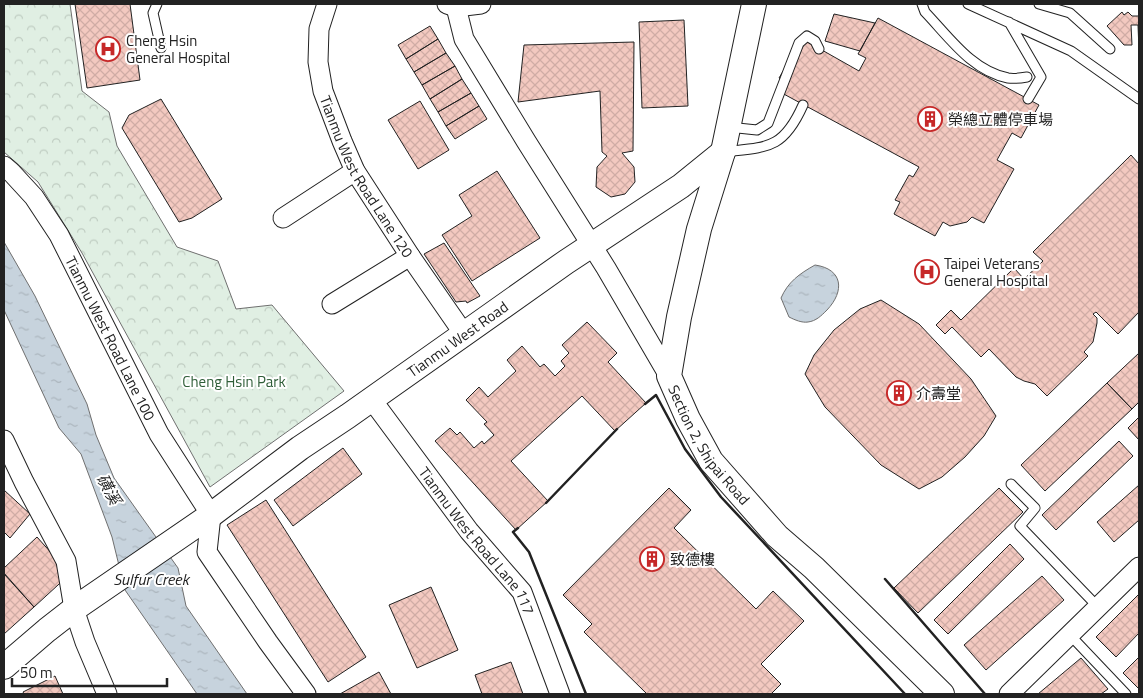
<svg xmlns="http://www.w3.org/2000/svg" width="1143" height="698" viewBox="0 0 1143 698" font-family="'Titillium Web','Noto Sans TC',sans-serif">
<defs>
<pattern id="forest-crowns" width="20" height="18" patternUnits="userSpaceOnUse" patternTransform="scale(1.25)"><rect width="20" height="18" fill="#e0efe3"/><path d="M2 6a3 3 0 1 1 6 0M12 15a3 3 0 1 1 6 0" fill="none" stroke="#c0cdc2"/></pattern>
<pattern id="water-ripples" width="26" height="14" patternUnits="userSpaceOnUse" patternTransform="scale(1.25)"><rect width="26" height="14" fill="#c7d3dd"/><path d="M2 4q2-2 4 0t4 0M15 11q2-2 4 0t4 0" fill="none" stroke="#abb5bd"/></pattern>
<pattern id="building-cross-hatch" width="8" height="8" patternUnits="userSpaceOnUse" patternTransform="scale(1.25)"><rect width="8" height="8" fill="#f3c9c0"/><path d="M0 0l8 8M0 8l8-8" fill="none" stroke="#d0aca5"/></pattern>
</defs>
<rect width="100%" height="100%" fill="#fff"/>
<!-- forest -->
<path fill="url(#forest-crowns)" stroke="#6f6f6f" d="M4 4H70L82 91 109 112 117 146 177 247 218 261 236 309 272 305 344 391 210 487 82 253 38 182 4 152Z"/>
<!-- water -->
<path fill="url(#water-ripples)" stroke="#6f6f6f" d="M4 242 35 296 87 404 96 435 114 478 178 568 186 606 247 694H197L125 590 112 537 81 454 59 428 4 310Z
M815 265C843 269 845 291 827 310 821 316 816 321 808 322 802 323 795 320 789 317L781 298C788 282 799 274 815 265Z"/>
<!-- building -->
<path fill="url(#building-cross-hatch)" stroke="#222" d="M75 4H130L140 80 87 88Z
M1122 12 1124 15 1128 12 1132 16H1139V51L1138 25H1131L1132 45H1124L1107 26Z
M834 14 875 23 860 51 825 41Z
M878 18 1039 105 1021 138 1012 133 997 160 1014 169 984 223 972 217 967 222 950 226 943 222 935 236 894 214 900 202 895 200 909 175 913 177 919 167 780 92 786 82 779 78 794 53 798 55 806 41 859 71 866 58 858 54Z
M684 20 688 106 642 108 639 22Z
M430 26 438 39 406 59 398 45Z
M438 39 446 53 414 72 406 59Z
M634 42 633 151 622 153 634 167 635 182 625 194 611 197 596 187 597 167 607 156 602 152 600 91 518 102 524 45Z
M446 53 455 66 422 85 414 72Z
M455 66 462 79 430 99 422 85Z
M462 79 471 93 438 112 430 99Z
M471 93 479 106 446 126 438 112Z
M161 99 222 199 192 218 179 222 122 128 129 115Z
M420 101 449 150 418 169 388 120Z
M479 106 487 119 455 139 446 126Z
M1131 155 1139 164V312L1118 334 1096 312 1093 314 1097 318V323L1093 342 1084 352 1088 356 1047 396 1035 384 1024 381 1016 377 989 349 981 357 952 327 945 334 936 325 951 310 961 320 1014 268 1024 279 1043 261 1033 252Z
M497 171 540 238 472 281 442 235 472 216 459 195Z
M444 243 480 296 467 303 466 301 456 302 424 254Z
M881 300 919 324 971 379 996 416 984 436 965 457 942 477 919 489 881 465 825 407 805 374 814 355 834 330 860 309Z
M587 322 617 353 608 362 646 403 615 431 582 396 511 461 548 501 516 530 435 441 450 428 457 435 460 432 474 448 482 441 484 444 494 435 484 424 487 422 466 400 479 387 488 397 516 371 507 360 522 346 540 367 544 364 555 376 565 366 561 361 569 353 562 345Z
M1139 353V402L1132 409 1107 383Z
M1107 383 1132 409 1045 491 1021 465Z
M1139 417V440L1128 428Z
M1119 441 1133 456 1056 530 1042 515Z
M343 448 362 474 293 526 274 500Z
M1139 485V520L1114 542 1097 522Z
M669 488 691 510 674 528 756 609 773 591 804 621 761 664 781 684 771 694H647L584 632 592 624 563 595Z
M999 488 1023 512 918 613 894 588Z
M4 490 30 514 10 538 4 532Z
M266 500 366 657 328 682 227 525Z
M37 537 70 574 34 607 4 573V568Z
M1010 544 1024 559 948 634 934 620Z
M5 575 34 607 4 634V576Z
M1042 576 1064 600 986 670 964 645Z
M431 587 458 650 417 668 389 605Z
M1139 594V633L1116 657 1096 637Z
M1139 657V689L1123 673Z
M1081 658 1108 689 1101 694H1038Z
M511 662 523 694H482L475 675Z
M379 672 391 694H340Z
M55 676 63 694H24L23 692Z"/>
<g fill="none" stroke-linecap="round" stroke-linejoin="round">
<defs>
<path id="service" d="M157 4 153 13 161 48
M922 4 925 12C949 37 972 71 1008 78 1014 79 1021 78 1027 77
M968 4 1071 51 1139 99
M1039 4 1070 13 1110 49
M1009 22 1041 77 1028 99
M728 127 757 130 768 123 799 43 807 36 815 41 819 49
M723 152C767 147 783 150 803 105
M1011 484 1035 508 1020 526 1098 607
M1070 635 1126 694"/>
<g id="minor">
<path id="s1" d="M327 4 319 29 318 62 323 91 342 141 355 171 410 256 464 334"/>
<path d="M447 4 456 7 481 4"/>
<path d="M456 7 464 39 526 141 606 268 669 376"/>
<path id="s2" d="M4 166 11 172 34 197 59 235 159 434 211 515 207 552 268 642 306 694"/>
<path d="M283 218 355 171"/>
<path d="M332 304 410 256"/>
<path id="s3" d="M372 400 469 531 522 592 560 694"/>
<path d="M4 440 24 482 66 561 74 609 85 642 107 694"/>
<path d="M1009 694 1139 567"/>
</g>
<g id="tertiary">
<path id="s4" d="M754 4 723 152 699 229 679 317 669 376 688 419 711 461 777 536 814 568 942 694"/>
<path id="s5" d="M4 667 47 630 74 609 211 515 300 448 348 416 566 262 681 186 723 152"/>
</g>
</defs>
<!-- service casing -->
<use href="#service" stroke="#222" stroke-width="11"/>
<!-- minor casing -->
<use href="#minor" stroke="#222" stroke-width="21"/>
<!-- tertiary casing -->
<use href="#tertiary" stroke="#222" stroke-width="26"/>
<!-- service -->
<use href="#service" stroke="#fff" stroke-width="9"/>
<!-- minor -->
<use href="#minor" stroke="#fff" stroke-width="19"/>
<!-- tertiary -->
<use href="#tertiary" stroke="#fff" stroke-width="24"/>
<!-- wall -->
<path stroke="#222" stroke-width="2.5" d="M645 404 656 395 685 449 721 497 905 694
M546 503 617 429
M518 528 513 532 529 552 586 694
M885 579 985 694"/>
</g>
<!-- icons -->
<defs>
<symbol id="hospital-ring" viewBox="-11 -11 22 22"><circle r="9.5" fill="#fff" stroke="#c62828" stroke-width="1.5"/><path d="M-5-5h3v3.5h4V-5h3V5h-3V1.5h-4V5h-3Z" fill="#c62828"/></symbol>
<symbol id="building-ring" viewBox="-11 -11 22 22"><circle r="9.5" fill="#fff" stroke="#c62828" stroke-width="1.5"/><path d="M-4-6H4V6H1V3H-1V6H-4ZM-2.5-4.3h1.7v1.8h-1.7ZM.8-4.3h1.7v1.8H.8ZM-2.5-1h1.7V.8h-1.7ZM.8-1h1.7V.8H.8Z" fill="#c62828"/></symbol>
</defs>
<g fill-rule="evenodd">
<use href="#hospital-ring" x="94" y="35" width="28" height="28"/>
<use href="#building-ring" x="916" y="105" width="28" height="28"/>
<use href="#hospital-ring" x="913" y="258" width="28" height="28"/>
<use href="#building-ring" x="885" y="379" width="28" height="28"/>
<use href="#building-ring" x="638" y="545" width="28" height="28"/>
</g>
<g text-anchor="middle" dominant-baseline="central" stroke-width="4" stroke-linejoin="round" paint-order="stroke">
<!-- poi labels -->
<g font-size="15" fill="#222" stroke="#fff" text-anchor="start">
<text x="126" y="40">Cheng Hsin<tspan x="126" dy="17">General Hospital</tspan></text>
<text x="948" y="119">榮總立體停車場</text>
<text x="944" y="263">Taipei Veterans<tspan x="944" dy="17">General Hospital</tspan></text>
<text x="916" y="393">介壽堂</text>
<text x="670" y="559">致德樓</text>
</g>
<!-- street labels -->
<g font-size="15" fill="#222" stroke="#fff">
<text stroke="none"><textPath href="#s1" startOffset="185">Tianmu West Road Lane 120</textPath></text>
<text stroke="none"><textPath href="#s2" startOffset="204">Tianmu West Road Lane 100</textPath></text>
<text stroke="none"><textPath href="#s5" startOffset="560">Tianmu West Road</textPath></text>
<text stroke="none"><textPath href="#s4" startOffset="462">Section 2, Shipai Road</textPath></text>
<text stroke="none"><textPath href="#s3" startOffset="176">Tianmu West Road Lane 117</textPath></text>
</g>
<!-- park labels -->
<g font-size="15" fill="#2f5e38" stroke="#fff">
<text x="234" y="381">Cheng Hsin Park</text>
</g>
<!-- water labels -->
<g font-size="16" font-style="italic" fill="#222" stroke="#fff">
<text transform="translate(109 489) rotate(62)">磺溪</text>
<text x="151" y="579">Sulfur Creek</text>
</g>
</g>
<!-- border -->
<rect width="1143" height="698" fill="none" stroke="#222222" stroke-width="10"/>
<!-- scale -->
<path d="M12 678v8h155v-8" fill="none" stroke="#222222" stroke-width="2.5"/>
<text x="20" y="678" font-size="15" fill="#222222" stroke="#ffffff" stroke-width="4" paint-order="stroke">50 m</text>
</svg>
